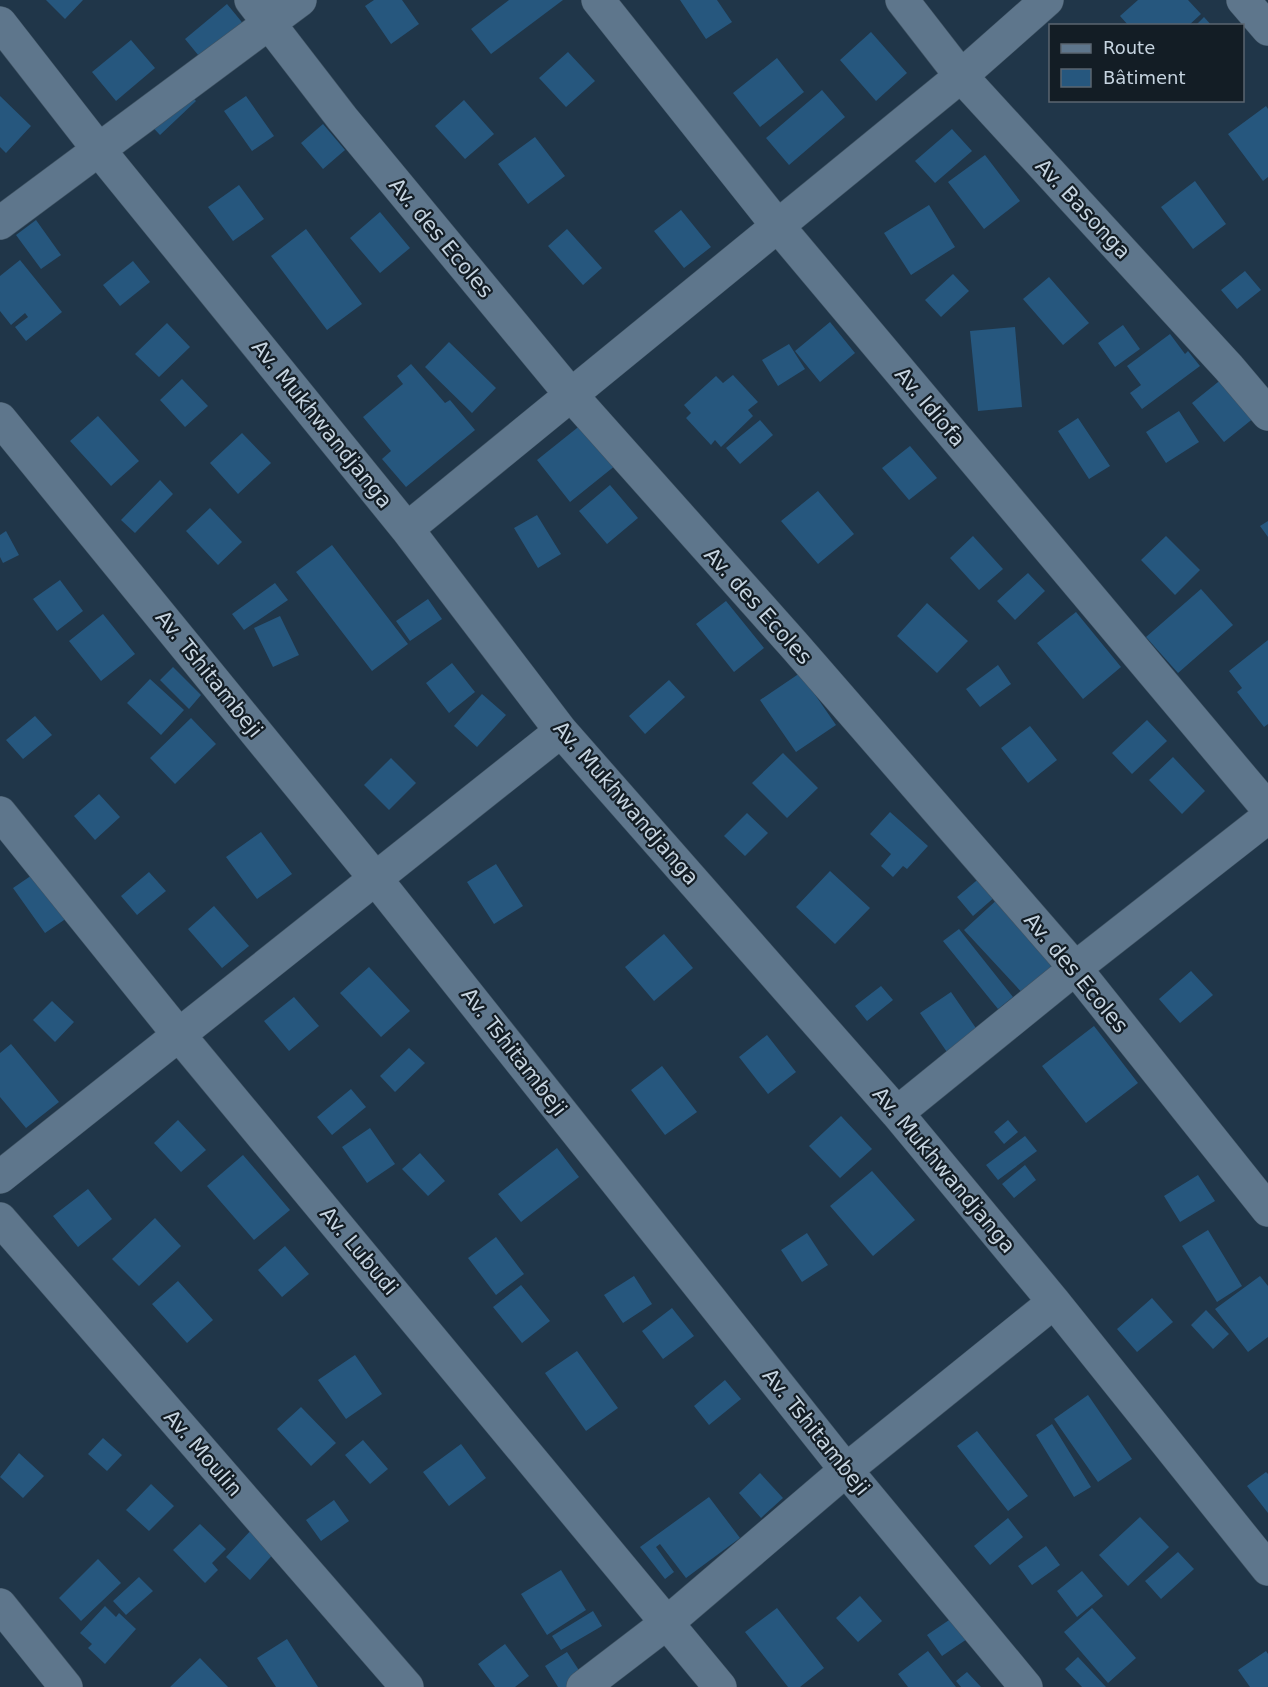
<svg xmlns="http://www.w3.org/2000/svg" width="1268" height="1687" viewBox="0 0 1268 1687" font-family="'DejaVu Sans',sans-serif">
<rect width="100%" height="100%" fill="#203649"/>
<!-- building -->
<path fill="#26577e" d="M46 0H83L65 19Z
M374 0H402L419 24 391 44 365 6Z
M509 0H563L491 54 471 29Z
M680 0H717L732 22 706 39Z
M1138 0H1188L1201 14 1188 26H1129L1120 16Z
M227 4 259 43 217 78 185 39Z
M1204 17 1212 26H1195Z
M871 32 907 73 876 101 840 60Z
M131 40 155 68 116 101 92 72Z
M568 52 595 81 566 107 539 78Z
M777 58 804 92 760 127 733 93Z
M180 84 196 101 160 135 144 118Z
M822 90 845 117 789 165 766 138Z
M0 96 31 126 6 153 0 147Z
M246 96 274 136 252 151 224 111Z
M464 100 494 134 465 159 435 126Z
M1266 106 1268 109V177L1263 181 1228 134Z
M323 124 345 150 323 169 301 143Z
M952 129 972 151 935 183 915 161Z
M535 137 565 176 528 204 498 164Z
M985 155 1020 201 984 229 948 182Z
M1195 181 1226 224 1193 249 1161 207Z
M239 185 264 219 233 241 208 207Z
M929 205 955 247 911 275 884 233Z
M681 210 711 247 684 268 654 231Z
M380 212 410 248 380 273 350 238Z
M36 220 61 255 41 269 16 235Z
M306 229 362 304 327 330 271 256Z
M567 229 602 268 583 285 548 246Z
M20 260 62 312 26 341 15 327 28 317 25 313 11 325 0 311V276Z
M133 261 150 282 120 306 103 285Z
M1245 271 1261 290 1237 309 1221 290Z
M953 274 969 291 941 317 925 300Z
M1049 277 1089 323 1063 345 1023 299Z
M830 322 855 353 820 382 795 351Z
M167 323 190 347 159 377 135 354Z
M1123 325 1140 349 1115 367 1098 343Z
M1015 327 1022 407 978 411 970 331Z
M1170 334 1185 354 1188 351 1200 366 1142 409 1130 393 1141 385 1127 366Z
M449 342 496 388 472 413 425 367Z
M789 344 805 369 778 386 762 360Z
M411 364 445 403 450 400 475 430 406 487 382 459 391 451 363 417 403 384 397 376Z
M1228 374 1260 413 1224 442 1192 403Z
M733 375 758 402 748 410 753 416 721 447 715 440 711 445 686 418 691 413 684 405 716 376 723 383Z
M182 379 208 406 185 427 160 400Z
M1179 411 1199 442 1166 463 1146 432Z
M98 416 139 461 111 486 70 441Z
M1078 418 1110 466 1089 479 1058 431Z
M587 420 621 461 570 502 537 460Z
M760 420 773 435 740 464 726 448Z
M242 433 271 463 238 494 210 463Z
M910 446 937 478 909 500 882 468Z
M160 480 173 494 135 533 121 520Z
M610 485 638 518 607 544 579 511Z
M818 491 854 534 818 564 781 521Z
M210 508 242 542 218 565 186 531Z
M537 515 561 554 538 568 514 528Z
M1268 521V537L1260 526Z
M6 531 19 555 3 563 0 557V535Z
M973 536 1003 569 979 590 950 558Z
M1166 536 1200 570 1175 595 1141 560Z
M332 545 408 644 372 671 296 572Z
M1028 573 1045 591 1015 620 997 601Z
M60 580 83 611 57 631 33 599Z
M275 583 288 600 244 630 232 614Z
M1201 589 1233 625 1178 673 1146 637Z
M428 599 442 619 410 641 396 621Z
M726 601 764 648 734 672 696 624Z
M927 603 968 641 937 673 897 636Z
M1076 612 1121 667 1083 699 1037 643Z
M103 614 135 654 101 681 69 641Z
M280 616 299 655 273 667 254 628Z
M1268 640V724L1264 727 1237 692 1242 688 1229 671Z
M452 663 475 692 449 713 426 683Z
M998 665 1011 684 980 707 966 689Z
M173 667 201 695 189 709 160 680Z
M800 673 836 725 796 752 760 700Z
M150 679 184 710 161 735 127 703Z
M669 680 685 697 645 734 629 716Z
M482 694 506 715 477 747 454 726Z
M35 716 52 735 23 759 6 740Z
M191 718 216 744 175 784 150 758Z
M1147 720 1167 741 1132 774 1112 753Z
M1030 726 1057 760 1028 783 1001 748Z
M783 753 818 788 787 818 752 783Z
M1173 757 1205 791 1182 814 1149 780Z
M391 758 416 783 389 810 364 785Z
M99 794 120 817 95 840 74 816Z
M890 812 928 846 907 869 903 866 893 877 881 866 891 854 870 834Z
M747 813 768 833 745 856 724 836Z
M261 832 292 874 257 899 226 857Z
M496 864 523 906 494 924 467 882Z
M830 871 870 908 835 944 796 907Z
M988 871 1004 889 973 916 957 897Z
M149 872 166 891 137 915 121 896Z
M35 873 67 918 45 933 13 888Z
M1000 897 1062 964 1026 997 964 930Z
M214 906 249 946 222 968 188 929Z
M959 929 1013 997 998 1009 943 941Z
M664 934 693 968 654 1001 625 967Z
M369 967 410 1011 381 1037 340 993Z
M1191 971 1213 995 1180 1023 1159 999Z
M881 986 893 1000 867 1021 855 1006Z
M951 992 980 1034 949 1055 920 1013Z
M294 997 319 1026 289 1051 264 1021Z
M52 1001 74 1022 55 1042 33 1020Z
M1094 1026 1138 1083 1086 1123 1042 1066Z
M767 1035 796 1072 768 1094 739 1057Z
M11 1044 59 1102 26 1128 0 1097V1053Z
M409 1048 425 1063 395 1092 380 1076Z
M662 1066 697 1112 665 1135 631 1090Z
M351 1089 366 1107 332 1135 317 1117Z
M841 1116 872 1149 840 1178 809 1146Z
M178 1120 206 1150 181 1172 154 1143Z
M1008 1120 1018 1132 1004 1144 994 1132Z
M370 1128 395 1164 367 1183 342 1147Z
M1025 1136 1037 1151 998 1180 986 1165Z
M557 1148 579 1177 521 1222 498 1194Z
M420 1153 445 1181 428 1196 402 1169Z
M243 1155 290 1210 254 1240 207 1186Z
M1025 1165 1036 1180 1014 1198 1002 1184Z
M872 1171 915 1220 873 1256 830 1206Z
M1198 1175 1215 1201 1180 1222 1164 1196Z
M88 1189 112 1219 78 1247 53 1216Z
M155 1218 181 1246 139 1286 112 1259Z
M1208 1230 1242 1286 1217 1302 1182 1246Z
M807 1233 828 1265 802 1282 781 1250Z
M496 1237 524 1274 496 1295 468 1258Z
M285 1246 309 1274 282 1297 258 1270Z
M634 1276 652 1304 623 1323 604 1295Z
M1260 1276 1268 1286V1337L1248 1352 1215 1309Z
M178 1281 213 1320 187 1343 152 1304Z
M521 1285 550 1321 522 1343 493 1307Z
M1152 1298 1173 1322 1137 1352 1117 1329Z
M672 1308 694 1336 663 1359 642 1331Z
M1206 1310 1229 1334 1213 1349 1191 1325Z
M577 1351 618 1408 586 1431 545 1373Z
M355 1355 382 1394 346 1419 318 1380Z
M725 1380 741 1399 709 1425 694 1406Z
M1088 1395 1132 1459 1098 1482 1054 1419Z
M301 1407 336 1443 311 1466 277 1429Z
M1052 1424 1091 1487 1074 1497 1036 1435Z
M977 1431 1028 1496 1008 1511 957 1446Z
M103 1438 122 1455 107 1471 88 1454Z
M363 1440 388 1469 370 1484 345 1455Z
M461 1444 486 1478 449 1506 423 1472Z
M19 1453 44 1476 23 1498 0 1477Z
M1266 1472 1268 1474V1513L1247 1486Z
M760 1473 783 1498 761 1518 739 1493Z
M151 1484 174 1506 149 1531 126 1510Z
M709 1497 740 1538 686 1578 660 1544 656 1547 674 1572 665 1579 640 1547Z
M334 1500 349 1521 321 1541 306 1520Z
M1140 1517 1169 1547 1128 1586 1099 1555Z
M1008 1518 1023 1537 990 1565 974 1546Z
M200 1524 226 1549 212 1563 218 1570 205 1583 173 1550Z
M253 1528 277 1550 250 1580 226 1557Z
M1046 1546 1060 1565 1032 1585 1018 1566Z
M1178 1552 1194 1569 1161 1599 1145 1581Z
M98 1559 121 1583 81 1621 59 1598Z
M561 1570 586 1610 547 1635 521 1594Z
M1082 1571 1103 1596 1077 1617 1057 1591Z
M139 1577 153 1591 126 1615 113 1601Z
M860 1596 882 1621 858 1642 836 1618Z
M105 1606 116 1617 119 1613 136 1629 105 1664 88 1648 92 1644 80 1633Z
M777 1608 824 1668 800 1687H788L745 1632Z
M1092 1608 1136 1658 1108 1683 1064 1632Z
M593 1611 602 1626 561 1650 552 1636Z
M955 1616 970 1637 942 1656 927 1635Z
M287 1639 318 1687H276L257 1658Z
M505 1644 529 1676 515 1687H495L478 1664Z
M928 1651 956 1687H908L898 1674Z
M1266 1651 1268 1654V1687H1250L1238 1670Z
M567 1652 584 1678 570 1687H558L545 1666Z
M1078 1657 1106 1687H1082L1065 1669Z
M200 1658 228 1687H170Z
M967 1672 981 1687H961L956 1681Z"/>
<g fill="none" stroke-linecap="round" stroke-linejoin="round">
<defs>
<path id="minor" d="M251 0 342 118 572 396 794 645 1075 968 1268 1210
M598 0 777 225 1268 809
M902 0 961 76 1229 368 1268 414
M1243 0 1268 29
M0 23 99 150 407 529 561 731 897 1113 1054 1302 1268 1569
M0 223 300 0
M0 419 375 878 846 1470 1026 1687
M407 529 961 76 1047 0
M0 813 179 1035 720 1687
M897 1113 1088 958 1268 817
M0 1177 561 731
M0 1219 407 1687
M0 1605 66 1687
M583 1687 668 1622 846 1470 1054 1302"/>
</defs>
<!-- minor casing -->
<use href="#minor" stroke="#405464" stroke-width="34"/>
<!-- minor -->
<use href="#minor" stroke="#5e768c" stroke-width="33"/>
</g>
<g text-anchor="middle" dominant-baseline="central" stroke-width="4.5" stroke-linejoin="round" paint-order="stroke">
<!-- street labels -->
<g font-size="21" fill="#c6d4e0" stroke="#131d25">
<text transform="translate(1083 209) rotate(47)">Av. Basonga</text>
<text transform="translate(441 238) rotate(50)">Av. des Ecoles</text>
<text transform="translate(930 407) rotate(50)">Av. Idiofa</text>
<text transform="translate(322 424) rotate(51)">Av. Mukhwandjanga</text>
<text transform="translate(758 606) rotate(48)">Av. des Ecoles</text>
<text transform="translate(209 674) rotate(51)">Av. Tshitambeji</text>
<text transform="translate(626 803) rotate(49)">Av. Mukhwandjanga</text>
<text transform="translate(1076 973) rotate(50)">Av. des Ecoles</text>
<text transform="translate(514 1052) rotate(52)">Av. Tshitambeji</text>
<text transform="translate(944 1170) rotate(50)">Av. Mukhwandjanga</text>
<text transform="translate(359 1251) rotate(50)">Av. Lubudi</text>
<text transform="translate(816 1432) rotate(51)">Av. Tshitambeji</text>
<text transform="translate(203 1453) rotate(49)">Av. Moulin</text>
</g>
</g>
<!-- legend -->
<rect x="1049" y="24" width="195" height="78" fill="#131d25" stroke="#5b6670" stroke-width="1.5"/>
<rect x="1061" y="44" width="30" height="9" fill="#5e768c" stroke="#5b6670" stroke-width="1.5"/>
<text x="1103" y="54" font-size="18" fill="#c6d4e0">Route</text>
<rect x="1061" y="69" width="30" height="18" fill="#26577e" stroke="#5b6670" stroke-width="1.5"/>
<text x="1103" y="84" font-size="18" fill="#c6d4e0">Bâtiment</text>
</svg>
